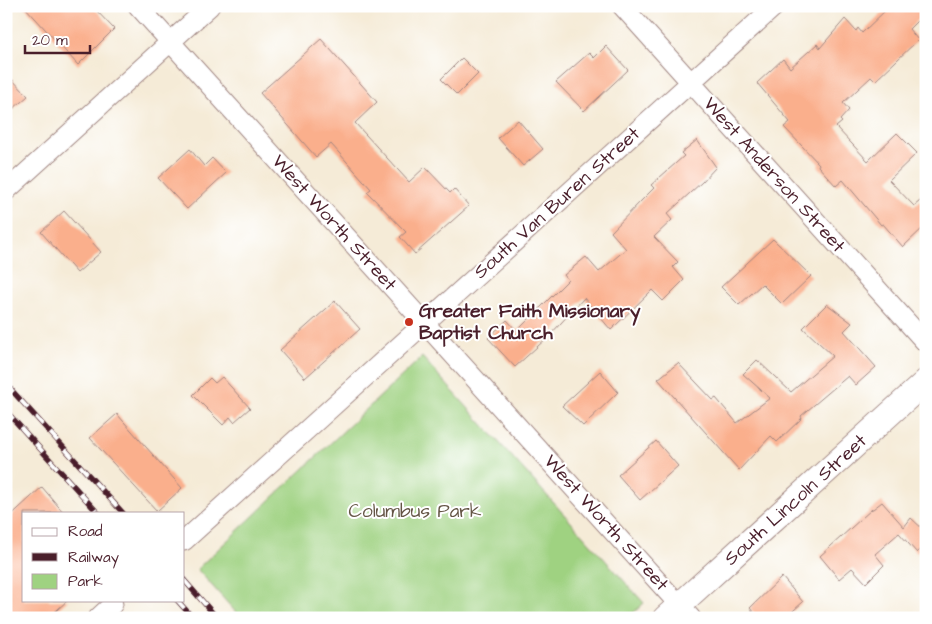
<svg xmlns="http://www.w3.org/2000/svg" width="932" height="624" viewBox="0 0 932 624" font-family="'Architects Daughter',sans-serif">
<rect width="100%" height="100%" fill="#fff"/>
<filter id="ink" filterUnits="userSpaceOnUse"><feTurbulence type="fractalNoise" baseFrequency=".02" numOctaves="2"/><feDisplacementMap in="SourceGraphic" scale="10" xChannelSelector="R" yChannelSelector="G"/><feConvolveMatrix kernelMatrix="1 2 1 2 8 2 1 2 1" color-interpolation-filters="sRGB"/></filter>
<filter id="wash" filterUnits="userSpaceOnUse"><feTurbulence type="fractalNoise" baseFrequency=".0096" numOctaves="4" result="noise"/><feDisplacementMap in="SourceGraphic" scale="20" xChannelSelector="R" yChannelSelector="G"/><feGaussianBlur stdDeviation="1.12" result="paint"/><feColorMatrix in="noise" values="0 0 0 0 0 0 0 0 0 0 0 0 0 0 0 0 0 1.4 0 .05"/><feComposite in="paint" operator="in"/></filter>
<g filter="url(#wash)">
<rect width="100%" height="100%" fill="#f5ebd7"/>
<!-- green -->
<path fill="#9fd281" stroke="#747856" d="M422 357 644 603 628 618H241L197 569Z"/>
<g id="blocks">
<!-- building -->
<path fill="#faaf8c" d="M24 6H89L93 7 114 29 78 65Z
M890 6H926V12L909 29 918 40 875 81 871 77 843 103 849 110 840 120 842 122 836 127 868 161 897 133 917 153 889 180 914 206 926 196V225L903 247 883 224 881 225 843 180 836 186 818 166 819 164 784 127 790 122 757 83 783 59 790 68 817 44 820 48 845 19 856 31 858 28 862 33Z
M321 39 377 102 355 123 409 182 425 167 450 193 454 189 469 206 415 254 400 237 406 232 367 192 371 189 331 144 316 157 260 93Z
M606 46 628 70 584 111 556 82 589 53 594 58Z
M462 58 478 74 457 95 441 79Z
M6 73 28 96 6 115Z
M518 120 543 149 523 166 498 138Z
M697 140 716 167 702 182 667 214 672 220 654 237 678 262 673 267 684 280 663 301 652 290 611 330 584 298 549 336 515 367 488 338 507 320 517 331 568 280 564 275 586 257 599 272 626 249 611 232 642 200 654 188 651 185 684 156 681 153Z
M190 149 204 166 212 158 226 173 187 209 158 178Z
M64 211 101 252 77 273 41 232Z
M773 239 811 276 782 304 762 284 739 305 721 287Z
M335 301 360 329 305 378 280 350Z
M827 304 852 323 844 331 876 367 856 385 848 376 801 416 802 418 777 442 771 436 739 470 658 379 678 363 713 400 716 398 737 423 770 398 743 374 757 360 791 392 833 356 803 328Z
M600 371 618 392 583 426 562 406Z
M222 377 250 408 234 422 230 417 223 425 193 395 210 378 215 383Z
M117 414 182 488 157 511 90 438Z
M656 441 678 466 640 500 618 475Z
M42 487 64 513H24V600H68L48 618H6V520Z
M882 502 904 527 911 518 926 532V543L917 553 899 533 875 554 884 565 866 583 852 568 839 579 820 556 872 509H873Z
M782 577 803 602 785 618H758L750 608Z"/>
</g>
</g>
<g filter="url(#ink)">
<use href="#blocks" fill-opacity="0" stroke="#a08581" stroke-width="1"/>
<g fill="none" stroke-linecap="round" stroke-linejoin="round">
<defs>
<path id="minor" d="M138 6 691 618
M622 6 926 343
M6 191 210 6
M184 541 775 6
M98 618 113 604"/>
<g id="tertiary">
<path id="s1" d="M665 618 926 381"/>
</g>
</defs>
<!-- minor casing -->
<use href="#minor" stroke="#a08581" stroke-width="21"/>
<!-- tertiary casing -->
<use href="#tertiary" stroke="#a08581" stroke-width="26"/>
<!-- minor -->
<use href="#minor" stroke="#fff" stroke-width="19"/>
<!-- tertiary -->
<use href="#tertiary" stroke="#fff" stroke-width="24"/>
<defs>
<path id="rail" d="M6 384 123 513
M6 411 98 513
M184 580 217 618
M177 600 193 618"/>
</defs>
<!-- rail casing -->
<use href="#rail" stroke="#4a1f2b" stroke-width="5.5"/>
<!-- rail -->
<use href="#rail" stroke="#fff" stroke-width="4" stroke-dasharray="11" stroke-linecap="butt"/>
</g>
</g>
<!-- markers -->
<circle fill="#c8321e" stroke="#fff" stroke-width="2" cx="409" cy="322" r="5"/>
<g text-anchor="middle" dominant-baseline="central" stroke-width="4" stroke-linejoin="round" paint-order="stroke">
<!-- street labels -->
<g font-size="19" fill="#4a1f2b" stroke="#fff">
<text transform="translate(774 175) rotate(48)">West Anderson Street</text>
<text transform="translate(557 203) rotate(-42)">South Van Buren Street</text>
<text transform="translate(334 223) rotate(48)">West Worth Street</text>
<text stroke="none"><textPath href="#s1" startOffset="176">South Lincoln Street</textPath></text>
<text transform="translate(606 523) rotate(48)">West Worth Street</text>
</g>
<!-- poi labels -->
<g font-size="19" font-weight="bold" fill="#4a1f2b" stroke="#fff" text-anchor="start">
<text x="419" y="311">Greater Faith Missionary<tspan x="419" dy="22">Baptist Church</tspan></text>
</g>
<!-- park labels -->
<g font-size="19" fill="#645545" stroke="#fff">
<text x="415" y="511">Columbus Park</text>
</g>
</g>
<!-- margin -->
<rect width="932" height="624" fill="none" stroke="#fff" stroke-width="25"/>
<!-- legend -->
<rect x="22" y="512" width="162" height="90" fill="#ffffff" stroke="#b7a5aa"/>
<rect x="32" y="528" width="25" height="8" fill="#ffffff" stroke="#b7a5aa"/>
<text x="68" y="536" font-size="15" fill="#4a1f2b">Road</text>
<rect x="32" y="553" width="25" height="8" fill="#4a1f2b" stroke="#b7a5aa"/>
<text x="68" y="562" font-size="15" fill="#4a1f2b">Railway</text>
<rect x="32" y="574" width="25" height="15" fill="#9fd281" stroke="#b7a5aa"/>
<text x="68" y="586" font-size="15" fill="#4a1f2b">Park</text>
<!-- scale -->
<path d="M25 45v8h65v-8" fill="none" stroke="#4a1f2b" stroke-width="2.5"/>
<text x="32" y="45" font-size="15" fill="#4a1f2b" stroke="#ffffff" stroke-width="4" paint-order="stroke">20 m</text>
</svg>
